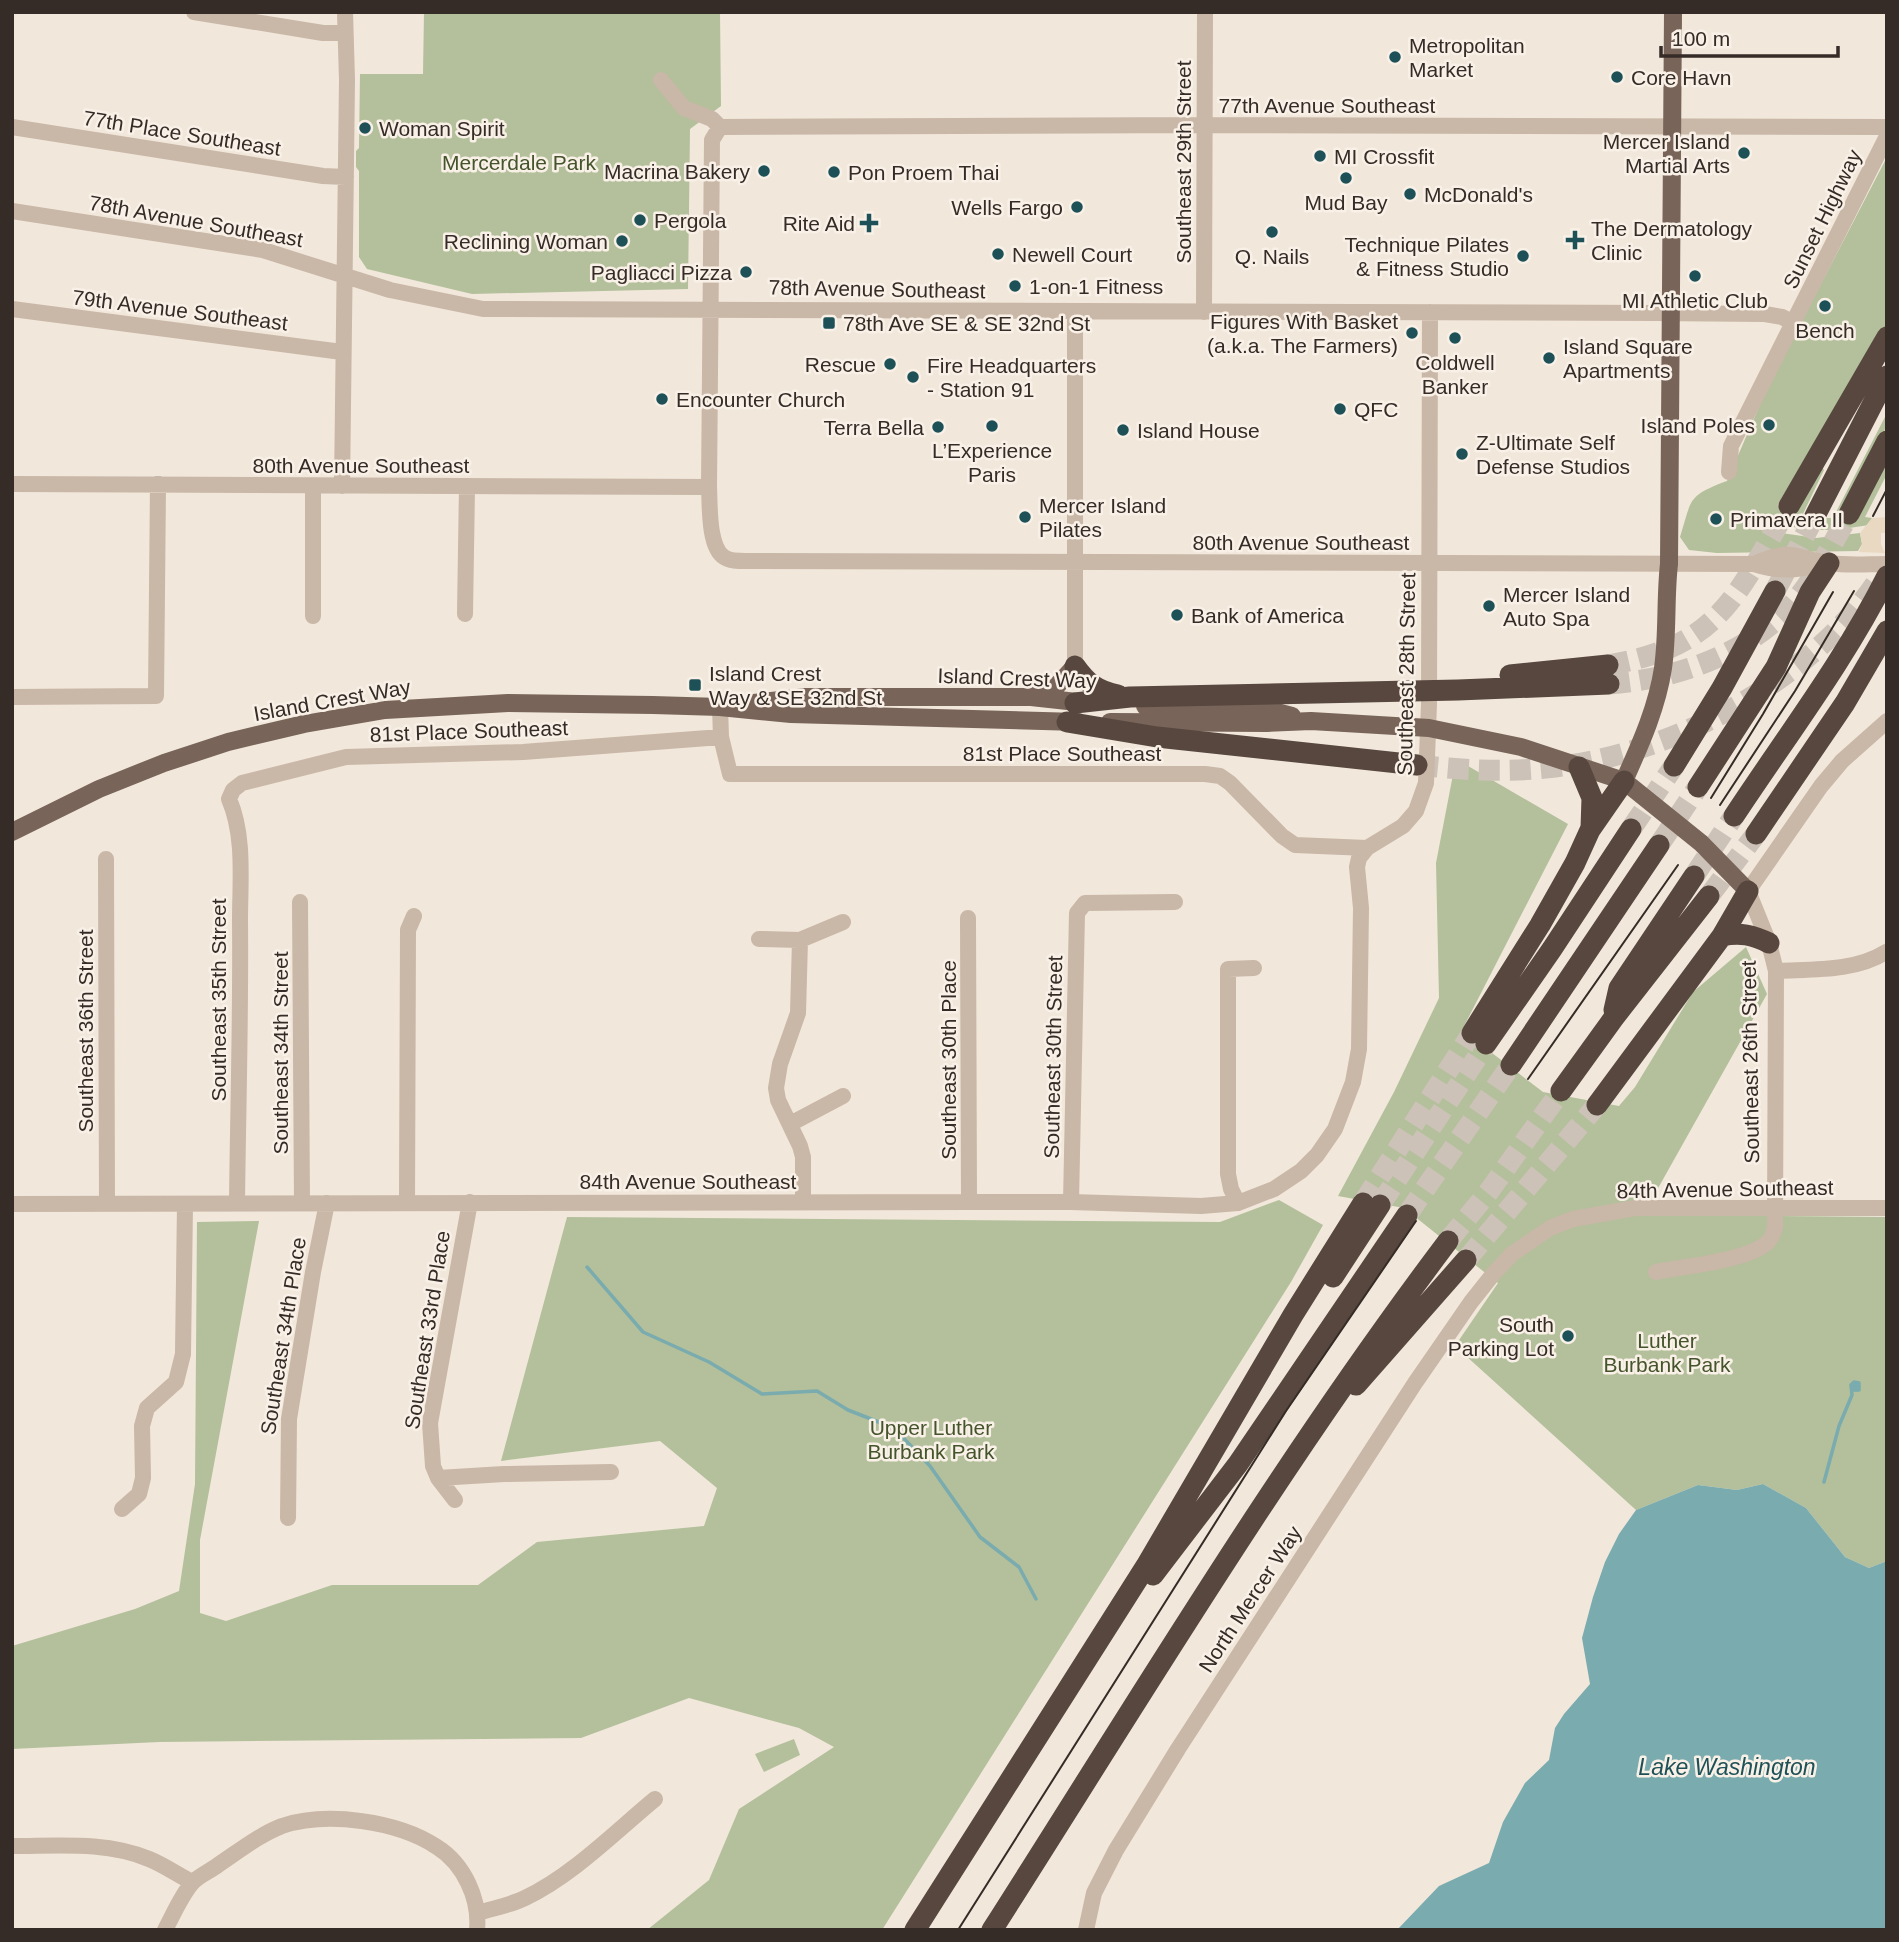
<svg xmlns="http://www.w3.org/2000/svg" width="1899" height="1942" viewBox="0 0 1899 1942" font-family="Arial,sans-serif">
<rect width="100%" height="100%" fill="#f1e7db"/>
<!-- green -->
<path fill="#b3c09b" d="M424 12H720L721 106 690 129 688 289 472 294 367 269 359 257V171L356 167V151L359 148 360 74H423Z
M1887 157V324L1781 499 1791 512 1822 467 1824 470 1801 518H1833L1887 413V425L1841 518 1887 457V474L1865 517 1872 518 1869 525 1836 530H1813L1753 521 1747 528 1816 538 1860 533 1862 544 1858 551 1717 553 1689 550 1680 537C1692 500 1686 496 1727 481L1768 386Z
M1456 759 1568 824 1462 1030 1543 1092 1619 1106 1635 1087 1693 992 1746 947 1767 994 1643 1215 1887 1217V1561L1869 1568 1845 1557 1806 1508 1763 1484 1737 1490 1698 1485 1636 1510 1455 1346 1498 1283 1404 1208 1338 1196 1394 1092 1439 998 1436 863Z
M1279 1200 1323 1225 1291 1282 882 1930H647L709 1880 739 1809 834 1747 799 1728 689 1698 581 1738 159 1742 12 1749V1646L135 1609 179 1591 195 1484 197 1222 259 1221 200 1540V1613L226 1621 332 1585H478L537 1542 704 1526 717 1488 660 1441 501 1461 567 1217 1220 1222Z
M794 1739 800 1755 764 1772 755 1754Z"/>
<!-- plaza -->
<path fill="#e9d9c2" d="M1887 517V533H1881V544L1885 553 1859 552 1862 544 1860 533 1872 518Z"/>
<!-- water -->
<path fill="#7aabae" d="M1763 1484 1806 1508 1845 1557 1869 1568 1887 1561V1930H1397L1439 1886 1489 1863 1503 1822 1525 1783 1549 1760 1555 1728 1564 1714 1590 1684 1582 1638 1593 1597 1605 1562 1619 1534 1636 1510 1698 1485 1737 1490Z"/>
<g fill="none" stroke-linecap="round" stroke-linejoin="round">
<!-- stream -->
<path stroke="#7aabae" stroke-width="3.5" d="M587 1267 643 1332 709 1362 762 1394 817 1391 848 1410 894 1428 930 1466 980 1537 1019 1567 1036 1599
M1824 1482 1839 1426 1852 1395 1851 1385 1854 1382 1859 1383V1390H1853V1386L1856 1384 1858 1387 1856 1390 1855 1387"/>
<!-- highway-tunnel -->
<path stroke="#ccc2b7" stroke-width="21" stroke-dasharray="21 10" stroke-linecap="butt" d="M1775 591 1815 516
M1608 665C1720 647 1737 594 1789 506
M1609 684C1677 679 1750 654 1796 600 1817 574 1833 543 1849 514
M1417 765C1463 770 1508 773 1555 767 1675 753 1813 680 1880 577
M1631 829 1674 766
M1659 845 1698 787
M1694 876 1734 816
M1709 896 1756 834
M1363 1203 1472 1033
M1380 1205 1486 1044
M1407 1215 1511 1065
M1448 1241 1490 1190 1561 1091
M1466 1260 1597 1105"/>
<!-- minor -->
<path stroke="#c9b7a7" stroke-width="16" d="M194 12 323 33H345
M661 80 684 108 712 119 720 127
M12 127 323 176 346 177
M720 127 712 140 709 487C710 504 708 547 724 557 729 561 739 561 746 561L1754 564C1783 573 1799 570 1829 563
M720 127 1204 125 1887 127
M12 211 263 250 390 290 483 309 1655 313 1765 314 1782 317 1794 323
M12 309 342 352
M1204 312 1205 12
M1729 472 1731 446 1887 136
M12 484 709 487
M342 486 347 80 345 12
M1754 564C1794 546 1793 559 1830 563 1848 566 1868 564 1887 564
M465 614 467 486
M313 616V486
M1075 666V312
M12 697 156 696 158 484
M720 707 721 737 730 774H1205L1220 776 1230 783 1282 836 1295 845 1367 848
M106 859 107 1204
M300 902 302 1203
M968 918 969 1202
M759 939 800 940 843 922
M800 940 798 1013 780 1064 776 1088 778 1100 800 1146 803 1157V1202
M1776 971C1812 969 1854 972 1886 952
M790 1124 843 1096
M1071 1202 1077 913 1085 903 1175 902
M237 1203C238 1109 241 1015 240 920 240 881 245 836 229 799L233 790 242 783 346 757 523 752 721 737
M407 1203 408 930 414 916
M1238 1203 1231 1189 1228 1174V969L1254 968
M12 1204 969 1202H1071L1201 1206 1238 1203 1274 1189 1301 1171 1317 1155 1335 1129 1353 1082 1359 1049 1361 908 1357 867 1359 858 1367 848 1403 826 1416 811 1426 783 1429 704 1430 312
M1656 1272C1684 1266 1748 1261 1768 1242 1772 1238 1773 1233 1775 1228L1776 971 1769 943 1748 891 1821 786 1842 761 1887 721
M438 1478 504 1474 611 1472
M455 1500 438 1478 433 1466 430 1423 470 1202
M122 1509 139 1494 143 1478 142 1426 147 1408 176 1382 183 1354 185 1204
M288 1518 289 1419 313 1272 327 1203
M12 1846C58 1846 106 1841 149 1859 164 1865 178 1875 192 1882
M478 1913C494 1908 511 1905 525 1898 573 1875 615 1832 655 1799
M165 1930C173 1915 181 1896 192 1883 198 1876 210 1871 218 1865 239 1851 259 1835 282 1826 327 1811 398 1821 437 1847 464 1864 480 1899 477 1930
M1086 1930 1094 1893 1116 1850 1178 1749 1415 1383 1471 1302 1494 1273 1512 1254 1550 1228 1573 1219 1635 1208H1887"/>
<!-- major -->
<path stroke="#786459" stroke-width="18" d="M1034 696 1053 690 1075 666
M754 703 805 697H1031L1086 703
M1145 706 1269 710 1292 716
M1110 722 1267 723 1311 721 1429 728 1521 747 1624 781 1701 843 1748 891
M1624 781C1640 745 1657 708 1663 668 1668 633 1665 599 1669 564L1673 12
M12 832 99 789 164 763 228 742 304 724 385 710 508 703 653 705 720 707 791 714 1078 722"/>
<!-- highway -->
<path stroke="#57473f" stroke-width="21" d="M1789 506 1887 337
M1849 514 1887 441
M1815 516 1887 376
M1075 666C1087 683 1097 691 1118 695
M1510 675 1608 665
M1075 703 1130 697 1458 690 1609 684
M1067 722 1157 737 1417 765
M1674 766 1722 688 1775 591
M1579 767 1592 798 1591 828
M1698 787 1776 667 1810 592 1829 563
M1734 816C1786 737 1845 660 1887 576
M1756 834 1845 703 1887 631
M1722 936C1740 932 1753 935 1769 943
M1614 1010 1619 988 1694 876
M1472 1033 1540 925 1575 863 1590 830 1624 781
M1486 1044 1552 949 1631 829
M1511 1065 1659 845
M1561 1091 1613 1019 1709 896
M1597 1105 1722 936 1748 891
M1333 1277 1380 1205
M1356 1385 1466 1260
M1153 1575 1238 1464 1407 1215
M915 1930 1146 1566 1293 1315 1363 1203
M992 1930C1140 1698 1282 1461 1448 1241"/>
<!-- tram -->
<path stroke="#362c27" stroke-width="2" d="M1873 516 1887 489
M1711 798 1763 714 1833 592
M1720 805 1795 691 1854 591
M1528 1079 1678 865
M958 1930 1286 1411 1416 1221"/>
</g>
<!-- markers -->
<g fill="#1d5157" stroke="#f9f1e7" stroke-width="2.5">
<circle cx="1395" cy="57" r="7"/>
<circle cx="1617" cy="77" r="7"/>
<circle cx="365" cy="128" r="7"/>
<circle cx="1744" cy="153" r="7"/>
<circle cx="1320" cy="156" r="7"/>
<circle cx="764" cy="171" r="7"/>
<circle cx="834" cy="172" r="7"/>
<circle cx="1346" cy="178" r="7"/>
<circle cx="1410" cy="194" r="7"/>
<circle cx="1077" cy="207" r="7"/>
<circle cx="640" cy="220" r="7"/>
<path d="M865.5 212.5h7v7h7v7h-7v7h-7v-7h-7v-7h7z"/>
<circle cx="1272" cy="232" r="7"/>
<path d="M1571.5 229.5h7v7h7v7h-7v7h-7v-7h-7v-7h7z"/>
<circle cx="622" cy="241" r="7"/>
<circle cx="998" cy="254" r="7"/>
<circle cx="1523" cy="256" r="7"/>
<circle cx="746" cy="272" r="7"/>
<circle cx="1695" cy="276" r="7"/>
<circle cx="1015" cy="286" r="7"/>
<circle cx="1825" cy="306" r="7"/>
<rect x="822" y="316" width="14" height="14" rx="3.5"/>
<circle cx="1412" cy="333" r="7"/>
<circle cx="1455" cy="338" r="7"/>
<circle cx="1549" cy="358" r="7"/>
<circle cx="890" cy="364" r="7"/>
<circle cx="913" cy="377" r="7"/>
<circle cx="662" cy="399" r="7"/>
<circle cx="1340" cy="409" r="7"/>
<circle cx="1769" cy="425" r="7"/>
<circle cx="992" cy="426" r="7"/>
<circle cx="938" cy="427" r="7"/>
<circle cx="1123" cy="430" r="7"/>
<circle cx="1462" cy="454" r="7"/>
<circle cx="1025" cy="517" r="7"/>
<circle cx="1716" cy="519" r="7"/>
<circle cx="1489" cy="606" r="7"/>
<circle cx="1177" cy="615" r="7"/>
<rect x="688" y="678" width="14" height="14" rx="3.5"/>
<circle cx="1568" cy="1336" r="7"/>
</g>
<g text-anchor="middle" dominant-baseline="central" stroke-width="5" stroke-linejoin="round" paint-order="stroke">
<!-- poi labels -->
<g font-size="21" fill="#362c27" stroke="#f9f1e7" text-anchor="start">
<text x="1409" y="45">Metropolitan<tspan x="1409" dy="24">Market</tspan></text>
<text x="1631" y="77">Core Havn</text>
<text x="379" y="128">Woman Spirit</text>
<text x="1730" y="141" text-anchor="end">Mercer Island<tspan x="1730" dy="24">Martial Arts</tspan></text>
<text x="1334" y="156">MI Crossfit</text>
<text x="750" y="171" text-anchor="end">Macrina Bakery</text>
<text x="848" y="172">Pon Proem Thai</text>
<text x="1424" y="194">McDonald's</text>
<text x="1346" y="202" text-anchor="middle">Mud Bay</text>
<text x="1063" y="207" text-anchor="end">Wells Fargo</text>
<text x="654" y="220">Pergola</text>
<text x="855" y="223" text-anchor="end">Rite Aid</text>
<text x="1591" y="228">The Dermatology<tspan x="1591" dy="24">Clinic</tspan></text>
<text x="608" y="241" text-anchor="end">Reclining Woman</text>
<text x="1509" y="244" text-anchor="end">Technique Pilates<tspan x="1509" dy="24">&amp; Fitness Studio</tspan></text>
<text x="1012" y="254">Newell Court</text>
<text x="1272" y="256" text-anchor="middle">Q. Nails</text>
<text x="732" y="272" text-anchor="end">Pagliacci Pizza</text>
<text x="1029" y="286">1-on-1 Fitness</text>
<text x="1695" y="300" text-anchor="middle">MI Athletic Club</text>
<text x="1398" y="321" text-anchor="end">Figures With Basket<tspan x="1398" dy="24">(a.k.a. The Farmers)</tspan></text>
<text x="843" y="323">78th Ave SE &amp; SE 32nd St</text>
<text x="1825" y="330" text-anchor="middle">Bench</text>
<text x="1563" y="346">Island Square<tspan x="1563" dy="24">Apartments</tspan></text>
<text x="1455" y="362" text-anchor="middle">Coldwell<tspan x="1455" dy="24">Banker</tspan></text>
<text x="876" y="364" text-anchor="end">Rescue</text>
<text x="927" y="365">Fire Headquarters<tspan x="927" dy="24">- Station 91</tspan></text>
<text x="676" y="399">Encounter Church</text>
<text x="1354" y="409">QFC</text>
<text x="1755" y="425" text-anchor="end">Island Poles</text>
<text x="924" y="427" text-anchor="end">Terra Bella</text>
<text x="1137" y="430">Island House</text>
<text x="1476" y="442">Z-Ultimate Self<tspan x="1476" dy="24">Defense Studios</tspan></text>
<text x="992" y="450" text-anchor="middle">L’Experience<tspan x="992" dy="24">Paris</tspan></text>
<text x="1039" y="505">Mercer Island<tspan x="1039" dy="24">Pilates</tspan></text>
<text x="1730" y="519">Primavera II</text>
<text x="1503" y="594">Mercer Island<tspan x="1503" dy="24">Auto Spa</tspan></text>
<text x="1191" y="615">Bank of America</text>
<text x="709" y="673">Island Crest<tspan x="709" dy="24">Way &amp; SE 32nd St</tspan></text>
<text x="1554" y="1324" text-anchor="end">South<tspan x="1554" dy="24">Parking Lot</tspan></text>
</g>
<!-- street labels -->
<g font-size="21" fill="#362c27" stroke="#f9f1e7">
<text x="1327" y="105">77th Avenue Southeast</text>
<text transform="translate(182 133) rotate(9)">77th Place Southeast</text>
<text transform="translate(1183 162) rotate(-90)">Southeast 29th Street</text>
<text transform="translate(1822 219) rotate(-64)">Sunset Highway</text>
<text transform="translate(196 221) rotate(10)">78th Avenue Southeast</text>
<text transform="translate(877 289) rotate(1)">78th Avenue Southeast</text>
<text transform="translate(180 310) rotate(7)">79th Avenue Southeast</text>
<text x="361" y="465">80th Avenue Southeast</text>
<text x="1301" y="542">80th Avenue Southeast</text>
<text transform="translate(1406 674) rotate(-89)">Southeast 28th Street</text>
<text transform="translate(1017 678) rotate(2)">Island Crest Way</text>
<text transform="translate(332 700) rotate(-10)">Island Crest Way</text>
<text transform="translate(469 731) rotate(-2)">81st Place Southeast</text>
<text x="1062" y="753">81st Place Southeast</text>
<text transform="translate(218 1000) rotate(-90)">Southeast 35th Street</text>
<text transform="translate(85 1031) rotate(-90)">Southeast 36th Street</text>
<text transform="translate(280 1053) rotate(-90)">Southeast 34th Street</text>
<text transform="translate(1053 1057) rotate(-89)">Southeast 30th Street</text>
<text transform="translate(948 1060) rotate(-90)">Southeast 30th Place</text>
<text transform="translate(1750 1062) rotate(-91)">Southeast 26th Street</text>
<text x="688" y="1181">84th Avenue Southeast</text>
<text transform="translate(1725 1189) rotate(-1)">84th Avenue Southeast</text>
<text transform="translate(427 1330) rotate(-81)">Southeast 33rd Place</text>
<text transform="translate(283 1336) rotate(-81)">Southeast 34th Place</text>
<text transform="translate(1250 1599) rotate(-57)">North Mercer Way</text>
</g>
<!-- park labels -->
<g font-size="21" fill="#44542b" stroke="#f9f1e7">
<text x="519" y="162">Mercerdale Park</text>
<text x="1667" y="1340">Luther<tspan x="1667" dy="24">Burbank Park</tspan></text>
<text x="931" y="1427">Upper Luther<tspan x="931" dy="24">Burbank Park</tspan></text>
</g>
<!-- water labels -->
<g font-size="23" font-style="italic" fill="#1d5157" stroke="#f9f1e7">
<text x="1727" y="1767">Lake Washington</text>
</g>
</g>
<!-- border -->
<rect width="1899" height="1942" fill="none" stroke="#362c27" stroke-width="28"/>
<!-- scale -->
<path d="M1661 46v10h177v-10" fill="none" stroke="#362c27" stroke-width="3.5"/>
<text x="1672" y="46" font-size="21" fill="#362c27" stroke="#f9f1e7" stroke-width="5" paint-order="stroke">100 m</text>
</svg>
